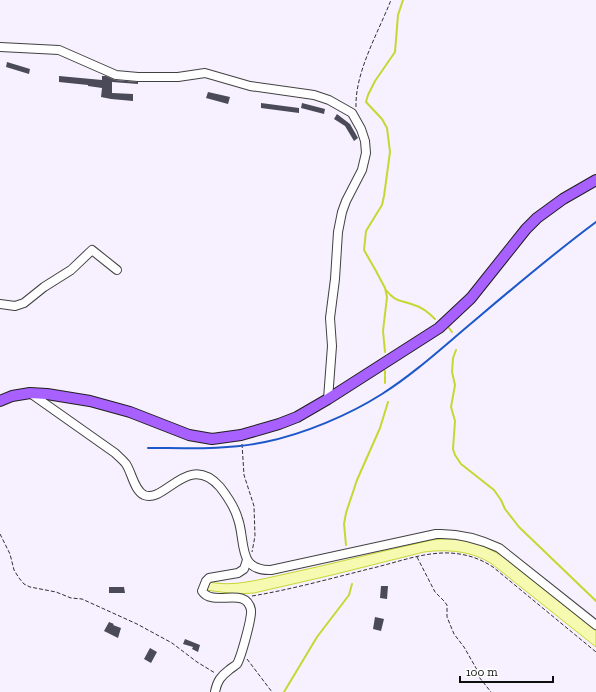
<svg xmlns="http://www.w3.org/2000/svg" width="596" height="692" viewBox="0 0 596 692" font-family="'Zilla Slab',serif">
<rect width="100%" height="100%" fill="#f7f0ff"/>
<!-- water -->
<path fill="#f5fab0" stroke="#c7d732" d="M443 539H459L477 543 501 555 596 631V647L492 564C472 551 448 549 424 552L332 575 254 593 236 594 206 590 209 582C233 587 257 580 281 575 332 564 382 551 432 540Z"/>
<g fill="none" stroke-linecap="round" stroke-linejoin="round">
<!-- stream -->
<path stroke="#c7d732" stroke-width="2" d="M386 290C395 302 401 300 414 305 422 307 429 313 435 319
M449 328 452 332
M456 350 453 358 452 372 455 385 451 407 455 421 453 449 455 455 461 464 494 490 501 500 505 509 519 527 596 601
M385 352 383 331 387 297 385 288 376 271 364 250 366 231 382 205 384 196 390 152 387 128 382 119 366 102 368 95 375 81 395 52 398 15 403 0
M385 371V383
M346 545 344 524 346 513 357 480 380 428 388 402
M284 692 317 637 349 595 352 584"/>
</g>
<!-- building -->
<path fill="#4b4a58" d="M7 62 30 69 29 74 6 67Z
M59 76 102 80V76H106L115 80 138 82V84L112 82V93L133 94V101L111 99 101 97 102 88 88 86V85L59 82Z
M208 92 230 97 228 104 206 98Z
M261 103 299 108V113L261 108Z
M302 103 325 109 324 114 301 108Z
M337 114 350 124 358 138 354 141 345 126 334 119Z
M381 586H388L387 599 380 598Z
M109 587H124L125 593H109Z
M375 617 384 619 381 631 373 629Z
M109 622 114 624 113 625 121 628 118 638 104 631Z
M185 639 200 645 198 652 192 649 193 647 183 644Z
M150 648 157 652 151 663 144 659Z"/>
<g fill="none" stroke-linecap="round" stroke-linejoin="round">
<defs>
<path id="minor" d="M0 47 59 50 116 75 138 77H178L205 73 250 86 314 95 329 100 352 113 361 129 365 141 366 153 362 170 346 201 342 212 338 232 335 279 330 318 332 346 328 399
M0 304 15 306 24 303 44 287 71 270 92 250 117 270
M30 393 115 453C119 457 123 460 126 464 132 473 134 490 144 495 165 504 188 451 220 487 227 496 235 508 238 519 246 542 237 571 271 570L436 534C459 533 478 538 499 548L596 625
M215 692C217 681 221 676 229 670 231 668 235 666 237 664 241 657 252 618 251 610 246 585 213 608 202 591L206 581 209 578 238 573 244 569 247 560"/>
<path id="major" d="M0 401 12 396 30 393 47 394 90 401 130 412 189 435 212 439 241 435 279 424 297 417 328 399 439 328 471 298 526 229 537 218 563 199 596 180"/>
</defs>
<!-- minor casing -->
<use href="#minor" stroke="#414141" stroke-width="10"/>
<!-- major casing -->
<use href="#major" stroke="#1f1f1f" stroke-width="12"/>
<!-- path -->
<path stroke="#303030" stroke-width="1" stroke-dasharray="4 2" stroke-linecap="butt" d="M356 107C355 72 378 33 391 0
M242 444 244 475 254 506 255 536 252 552
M0 534 10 554 14 570 19 578 24 584 30 587 56 592 71 598 82 599 137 624 172 643 197 662 215 673
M417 557 435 592 444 601 447 605V617L454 634 464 647 476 668 479 677 491 692
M252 596C294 589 336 577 377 567 401 561 425 552 450 553 466 554 479 558 493 567L596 652
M247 659 272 692"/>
<!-- minor -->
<use href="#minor" stroke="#fff" stroke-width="8"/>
<!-- major -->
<use href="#major" stroke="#a860ff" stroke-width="10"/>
<!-- rail -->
<path stroke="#1c58c9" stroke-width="2" d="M148 448C187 448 227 450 265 442 304 434 349 415 382 394 415 373 444 346 474 321 514 287 554 253 596 222"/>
</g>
<!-- scale -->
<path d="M460 676v6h93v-6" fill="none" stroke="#0e0e0e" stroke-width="2"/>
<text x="466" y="676" font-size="12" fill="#0e0e0e" stroke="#ffffff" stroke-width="3" paint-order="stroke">100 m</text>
</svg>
